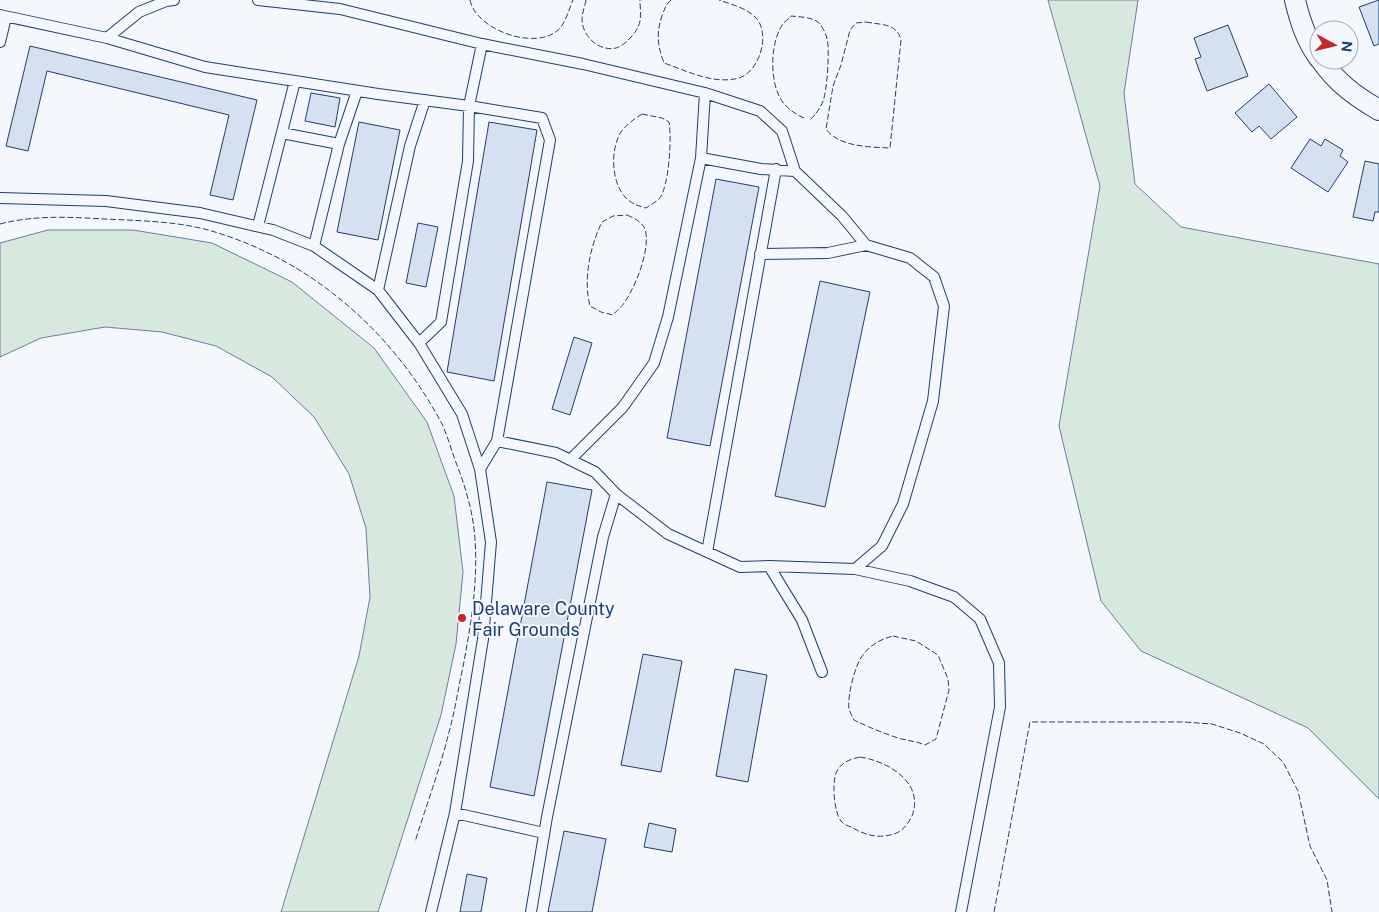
<svg xmlns="http://www.w3.org/2000/svg" width="1379" height="912" viewBox="0 0 1379 912" font-family="'Public Sans',sans-serif">
<rect width="100%" height="100%" fill="#f4f7fb"/>
<!-- green -->
<path fill="#d7e8df" stroke="#687fa3" d="M1048 0H1138L1124 93 1135 184 1181 227 1379 264V799L1308 728 1141 651 1101 601 1059 426 1100 186Z
M48 230H133L212 243 292 282 374 348 427 422 454 496 463 572 456 644 441 715 378 912H281L359 656 370 597 366 528 349 474 314 417 272 377 216 346 162 332 105 327 41 338 0 357V243Z"/>
<!-- building -->
<path fill="#d5e0f0" stroke="#1d3f73" d="M1379 0V44L1374 46 1359 7Z
M1228 25 1248 76 1207 91 1195 59 1201 57 1194 38Z
M30 46 257 100 233 200 210 195 229 115 47 71 28 151 6 146Z
M1269 84 1297 117 1271 139 1259 126 1252 132 1235 113Z
M311 93 340 98 335 127 305 121Z
M359 122 400 130 378 240 337 232Z
M489 122 537 130 494 381 447 372Z
M1310 139 1321 146 1325 139 1343 150 1340 156 1348 162 1328 192 1291 168Z
M1365 161 1379 164V212H1375L1373 221 1353 217Z
M716 179 759 187 710 446 667 438Z
M418 223 438 227 426 287 406 283Z
M820 281 870 292 825 507 775 496Z
M574 337 592 343 570 415 552 409Z
M547 482 592 490 534 796 490 787Z
M643 654 682 661 661 772 621 765Z
M735 669 767 675 748 782 716 776Z
M649 823 676 829 672 852 644 847Z
M564 831 606 839 592 912H548Z
M467 874 487 878 481 912H460Z"/>
<g fill="none" stroke-linecap="round" stroke-linejoin="round">
<defs>
<path id="lane" d="M258 0 340 9 482 44 583 64 705 93 760 111 782 131 795 171
M0 15 107 38 205 67 378 94 469 106 542 118 550 140 497 441 480 469
M107 38 139 12 166 1 174 0
M0 42 6 17
M282 133 339 144
M0 198 106 201 200 213 273 230 314 246 378 290 419 343 462 414 480 469 491 542 483 639 455 813 431 912
M258 226 295 81
M314 246 339 144 357 91
M760 254 828 253 866 245
M378 290 410 146 425 100
M419 343 441 322 468 161 469 106 482 44
M497 441 556 453 595 472 616 494 668 534 740 567 769 566 855 569 882 546 903 504 933 401 944 306 934 277 910 258 866 245 842 216 795 171 761 169 701 158
M570 460 623 407 654 363 668 317 701 158 705 93
M707 552 776 169
M769 566 802 620 822 672
M855 569 910 581 954 597 980 619 999 663 1000 707 961 912
M455 813 544 833
M531 912 547 817 603 537 616 494"/>
<path id="street" d="M1295 0C1300 21 1306 40 1319 58
M1321 60C1337 83 1355 96 1379 110"/>
</defs>
<!-- lane casing -->
<use href="#lane" stroke="#1d3f73" stroke-width="12"/>
<!-- street casing -->
<use href="#street" stroke="#1d3f73" stroke-width="22"/>
<!-- lane -->
<use href="#lane" stroke="#f4f7fb" stroke-width="10"/>
<!-- street -->
<use href="#street" stroke="#f4f7fb" stroke-width="20"/>
<!-- fence -->
<path stroke="#1d3f73" stroke-width="1" stroke-dasharray="6 2.5" stroke-linecap="butt" d="M470 0C476 30 534 50 557 31 565 25 569 9 573 0
M586 0C585 6 582 13 582 19 582 36 599 52 616 48 624 46 635 34 638 27 642 20 640 8 640 0
M671 0C667 3 665 8 663 13 656 31 657 45 664 63 687 71 714 85 739 78 758 72 769 40 759 22 751 9 733 5 719 0
M866 22C881 25 897 23 901 40L890 148C869 147 839 147 826 129L833 86 841 65 850 30 856 23Z
M642 114 662 118 669 122C672 137 669 188 659 199 656 202 650 205 646 208 638 206 632 204 626 198 611 183 610 149 621 132 627 124 634 119 642 114Z
M804 118C797 115 791 111 785 105 769 88 769 43 783 24 785 21 789 19 791 16 800 17 811 17 818 22 822 26 826 33 827 39 830 49 827 92 823 101 820 109 816 114 810 120
M627 215C634 218 642 222 645 229 651 248 636 285 626 300 623 306 617 310 613 315L601 312 590 306C583 280 590 246 602 222L613 216Z
M0 224C34 215 69 217 105 219 143 221 182 221 218 233 315 263 395 335 442 424 447 435 451 448 455 460 465 485 473 511 475 539 478 582 471 624 463 667 458 689 455 711 449 732 440 769 426 806 415 842
M893 636 916 641 938 655 948 679 949 690 936 739 925 745C916 741 908 741 898 738 883 733 868 727 854 720 852 716 850 712 849 709 847 697 855 664 863 655 870 645 881 639 893 636Z
M860 757C887 761 925 782 912 816 908 824 903 831 894 834 878 839 865 835 851 827 848 826 843 824 841 821 834 812 832 784 836 773 840 763 850 759 860 757Z
M994 912 1030 722H1184L1212 724 1240 733 1264 744 1283 762 1298 791 1310 846 1327 880 1332 912"/>
</g>
<!-- markers -->
<circle fill="#c62828" stroke="#f4f7fb" stroke-width="2" cx="462" cy="618" r="5"/>
<g text-anchor="middle" dominant-baseline="central" stroke-width="4" stroke-linejoin="round" paint-order="stroke">
<!-- poi labels -->
<g font-size="18" fill="#1d3f73" stroke="#f4f7fb" text-anchor="start">
<text x="472" y="608">Delaware County<tspan x="472" dy="21">Fair Grounds</tspan></text>
</g>
</g>
<!-- north arrow -->
<g transform="translate(1334 45) rotate(97)"><circle r="24" fill="#f4f7fb" stroke="#9eadc5"/>
<path d="M0-4L9 19L0 12L-9 19Z" fill="#c62828"/>
<text y="-8" font-size="14" font-weight="bold" text-anchor="middle" fill="#1d3f73">N</text>
</g>
</svg>
